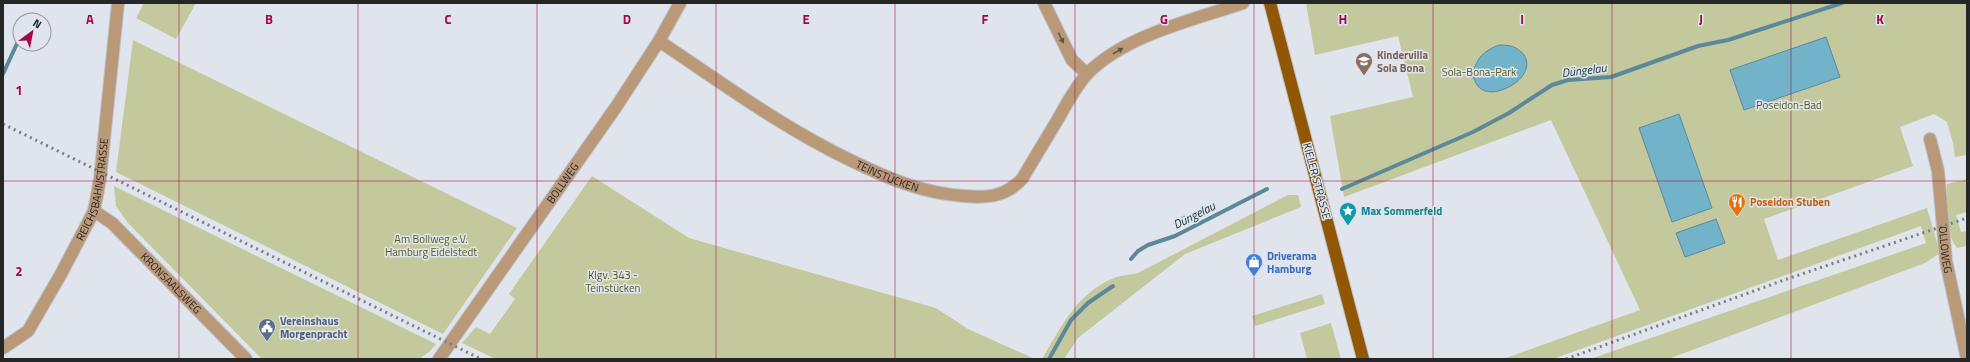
<svg xmlns="http://www.w3.org/2000/svg" width="1970" height="362" viewBox="0 0 1970 362" font-family="'Titillium Web',sans-serif">
<rect width="100%" height="100%" fill="#e0e4ec"/>
<!-- green -->
<path fill="#c3c99c" d="M144 3H196L176 39 136 18Z
M1306 3H1967V155L1955 157 1953 143 1947 122 1934 114 1900 127 1913 166 1764 219 1778 260 1927 208 1940 253 1925 263 1668 359H1590L1926 243 1921 226 1553 359H1503L1640 310 1551 120 1344 197 1330 116 1413 97 1398 36 1315 55Z
M133 40 517 228 443 334 116 172Z
M592 176 689 238 936 308 968 329 1035 359H496L462 343 476 327 490 334 515 299 509 294Z
M1967 179V212L1956 215 1961 232 1967 231V246L1957 248C1943 228 1945 207 1947 184Z
M114 186 436 344 430 351 419 359H262L128 223 116 206Z
M1288 195H1298L1301 207 1185 254 1078 338 1064 359H1042C1061 327 1077 293 1114 278 1121 275 1130 275 1138 273Z
M1322 294 1325 304 1255 326 1252 316Z
M1331 323 1341 359H1307L1300 333Z"/>
<!-- water -->
<path fill="#73b3ca" stroke="#5b8999" d="M1826 37 1840 77 1744 110 1730 70Z
M1499 45C1509 45 1517 46 1524 55 1539 77 1491 104 1478 86 1475 83 1474 78 1472 75 1477 58 1483 51 1499 45Z
M1679 114 1712 208 1672 222 1639 128Z
M1716 219 1725 243 1685 257 1676 233Z"/>
<g fill="none" stroke-linecap="round" stroke-linejoin="round">
<!-- stream -->
<path stroke="#5b8999" stroke-width="4" d="M3 74 20 37
M1342 189 1473 132 1509 113 1552 85 1568 80 1611 77 1698 46 1728 40 1842 3
M1131 259 1138 251 1148 245 1175 236 1267 189
M1049 359 1071 320 1088 303 1113 286"/>
<defs>
<g id="minor">
<path d="M1044 3 1072 60 1087 74"/>
<path id="s1" d="M659 41C722 83 783 128 852 161 889 179 922 193 964 196 987 198 1005 197 1022 179 1034 159 1046 139 1058 119 1067 103 1076 86 1088 73 1126 35 1193 20 1243 3"/>
<path id="s2" d="M1930 139 1938 171 1946 261 1967 359"/>
<path id="s3" d="M94 211 112 223 246 359"/>
<path id="s4" d="M3 348 28 331 61 274 94 211 100 179 118 3"/>
<path id="s5" d="M439 359 616 107 659 41 680 3"/>
</g>
<path id="major" d="M1270 3 1363 359"/>
</defs>
<!-- minor casing -->
<use href="#minor" stroke="#bec2c9" stroke-width="14"/>
<!-- major casing -->
<use href="#major" stroke="#bec2c9" stroke-width="14"/>
<!-- minor -->
<use href="#minor" stroke="#ba9978" stroke-width="12"/>
<!-- major -->
<use href="#major" stroke="#925704" stroke-width="12"/>
<!-- rail -->
<path stroke="#7b7e83" stroke-width="3" stroke-dasharray="2 4" stroke-linecap="butt" d="M3 124 481 359
M1566 359 1787 279 1967 218"/>
</g>
<!-- one-way arrows -->
<defs><path id="oneway-solid" d="M-6-.8H1V-3.2L6.5 0L1 3.2V.8H-6Z"/></defs>
<g fill="#605448">
<use href="#oneway-solid" transform="translate(1061 38) rotate(64)"/>
<use href="#oneway-solid" transform="translate(1118 51) rotate(-29)"/>
</g>
<!-- grid -->
<path fill="none" stroke="#a10749" stroke-width="1" stroke-opacity="0.55" d="M179 3V359M358 3V359M537 3V359M716 3V359M895 3V359M1075 3V359M1254 3V359M1433 3V359M1612 3V359M1791 3V359M3 181H1967"/>
<!-- icons -->
<defs>
<symbol id="school-pin" viewBox="-11 -11 22 30"><path d="M0 17L-7.5 6A9.5 9.5 0 1 1 7.5 6Z" fill="#8d6e63" stroke="#e0e4ec"/><path d="M0-5L7-2L0 1L-7-2ZM-4 1L0 2.5L4 1V4Q0 6-4 4Z" fill="#fff"/></symbol>
<symbol id="restaurant-pin" viewBox="-11 -11 22 30"><path d="M0 17L-7.5 6A9.5 9.5 0 1 1 7.5 6Z" fill="#e8710a" stroke="#e0e4ec"/><path d="M-5-6h1v4h1v-4h1v4h1v-4h1v5L-1.5 .5V6h-2V.5L-5-1ZM5-6V6H3V1.5H1.5Q1.5-4 5-6Z" fill="#fff"/></symbol>
<symbol id="sight-pin" viewBox="-11 -11 22 30"><path d="M0 17L-7.5 6A9.5 9.5 0 1 1 7.5 6Z" fill="#0f9aa8" stroke="#e0e4ec"/><path d="M0-6L1.8-2.2L6-1.7L2.9 1.2L3.7 5.4L0 3.3L-3.7 5.4L-2.9 1.2L-6-1.7L-1.8-2.2Z" fill="#fff"/></symbol>
<symbol id="shop-pin" viewBox="-11 -11 22 30"><path d="M0 17L-7.5 6A9.5 9.5 0 1 1 7.5 6Z" fill="#3f7fe0" stroke="#e0e4ec"/><path d="M-5-2.5h2.3a2.7 3.5 0 0 1 5.4 0H5L5.5 6h-11ZM-1.5-2.5h3a1.5 2.3 0 0 0-3 0Z" fill="#fff"/></symbol>
<symbol id="civic-pin" viewBox="-11 -11 22 30"><path d="M0 17L-7.5 6A9.5 9.5 0 1 1 7.5 6Z" fill="#5c6f8a" stroke="#e0e4ec"/><path d="M-.6-6.5H3V-4.5H.6V-3L4-1V1h2V6H-6V1h2V-1L-.6-3ZM-1.2 2.5V6h2.4V2.5Z" fill="#fff"/></symbol>
</defs>
<g fill-rule="evenodd">
<use href="#school-pin" x="1354" y="51" width="20" height="27"/>
<use href="#restaurant-pin" x="1727" y="192" width="20" height="27"/>
<use href="#sight-pin" x="1338" y="201" width="20" height="27"/>
<use href="#shop-pin" x="1244" y="252" width="20" height="27"/>
<use href="#civic-pin" x="257" y="317" width="20" height="27"/>
</g>
<g text-anchor="middle" dominant-baseline="central" stroke-width="3" stroke-linejoin="round" paint-order="stroke">
<!-- education labels -->
<g font-size="11" font-weight="bold" fill="#785e54" stroke="#e0e4ec" text-anchor="start">
<text x="1377" y="55">Kindervilla<tspan x="1377" dy="13">Sola Bona</tspan></text>
</g>
<!-- park labels -->
<g font-size="11" fill="#545a1d" stroke="#e0e4ec">
<text x="1479" y="72">Sola-Bona-Park</text>
<text x="1789" y="105">Poseidon-Bad</text>
<text x="431" y="239">Am Bollweg e.V.<tspan x="431" dy="13">Hamburg Eidelstedt</tspan></text>
<text x="613" y="275">Klgv. 343 -<tspan x="613" dy="13">Teinstücken</tspan></text>
</g>
<!-- street labels -->
<g font-size="11" fill="#242628" stroke="#e0e4ec">
<text stroke="none"><textPath href="#s1" startOffset="266">TEINSTÜCKEN</textPath></text>
<text transform="translate(1317 181) rotate(75)">KIELER STRASSE</text>
<text stroke="none"><textPath href="#s5" startOffset="215">BOLLWEG</textPath></text>
<text stroke="none"><textPath href="#s4" startOffset="188">REICHSBAHNSTRASSE</textPath></text>
<text stroke="none"><textPath href="#s2" startOffset="112">OLLOWEG</textPath></text>
<text stroke="none"><textPath href="#s3" startOffset="106">KRONSAALSWEG</textPath></text>
</g>
<!-- food labels -->
<g font-size="11" font-weight="bold" fill="#c56008" stroke="#e0e4ec" text-anchor="start">
<text x="1750" y="202">Poseidon Stuben</text>
</g>
<!-- culture labels -->
<g font-size="11" font-weight="bold" fill="#0d838f" stroke="#e0e4ec" text-anchor="start">
<text x="1361" y="211">Max Sommerfeld</text>
</g>
<!-- shop labels -->
<g font-size="11" font-weight="bold" fill="#366cbe" stroke="#e0e4ec" text-anchor="start">
<text x="1267" y="256">Driverama<tspan x="1267" dy="13">Hamburg</tspan></text>
</g>
<!-- service labels -->
<g font-size="11" font-weight="bold" fill="#4e5e75" stroke="#e0e4ec" text-anchor="start">
<text x="280" y="321">Vereinshaus<tspan x="280" dy="13">Morgenpracht</tspan></text>
</g>
<!-- water labels -->
<g font-size="12" font-style="italic" fill="#13323d" stroke="#e0e4ec">
<text transform="translate(1584 70) rotate(-7)">Düngelau</text>
<text transform="translate(1194 215) rotate(-27)">Düngelau</text>
</g>
</g>
<g font-size="13" text-anchor="middle" font-weight="bold" fill="#a10749" stroke="#e0e4ec" stroke-width="3" stroke-linejoin="round" paint-order="stroke">
<text x="90" y="24">A</text>
<text x="269" y="24">B</text>
<text x="448" y="24">C</text>
<text x="627" y="24">D</text>
<text x="806" y="24">E</text>
<text x="985" y="24">F</text>
<text x="1164" y="24">G</text>
<text x="1343" y="24">H</text>
<text x="1522" y="24">I</text>
<text x="1701" y="24">J</text>
<text x="1880" y="24">K</text>
<text x="19" y="95">1</text>
<text x="19" y="276">2</text>
</g>
<!-- border -->
<rect width="1970" height="362" fill="none" stroke="#242628" stroke-width="8"/>
<!-- north arrow -->
<g transform="translate(32 32) rotate(32)"><circle r="19" fill="#e0e4ec" stroke="#95989e"/>
<path d="M0-3L7 15L0 10L-7 15Z" fill="#a10749"/>
<text y="-6" font-size="11" font-weight="bold" text-anchor="middle" fill="#242628">N</text>
</g>
</svg>
